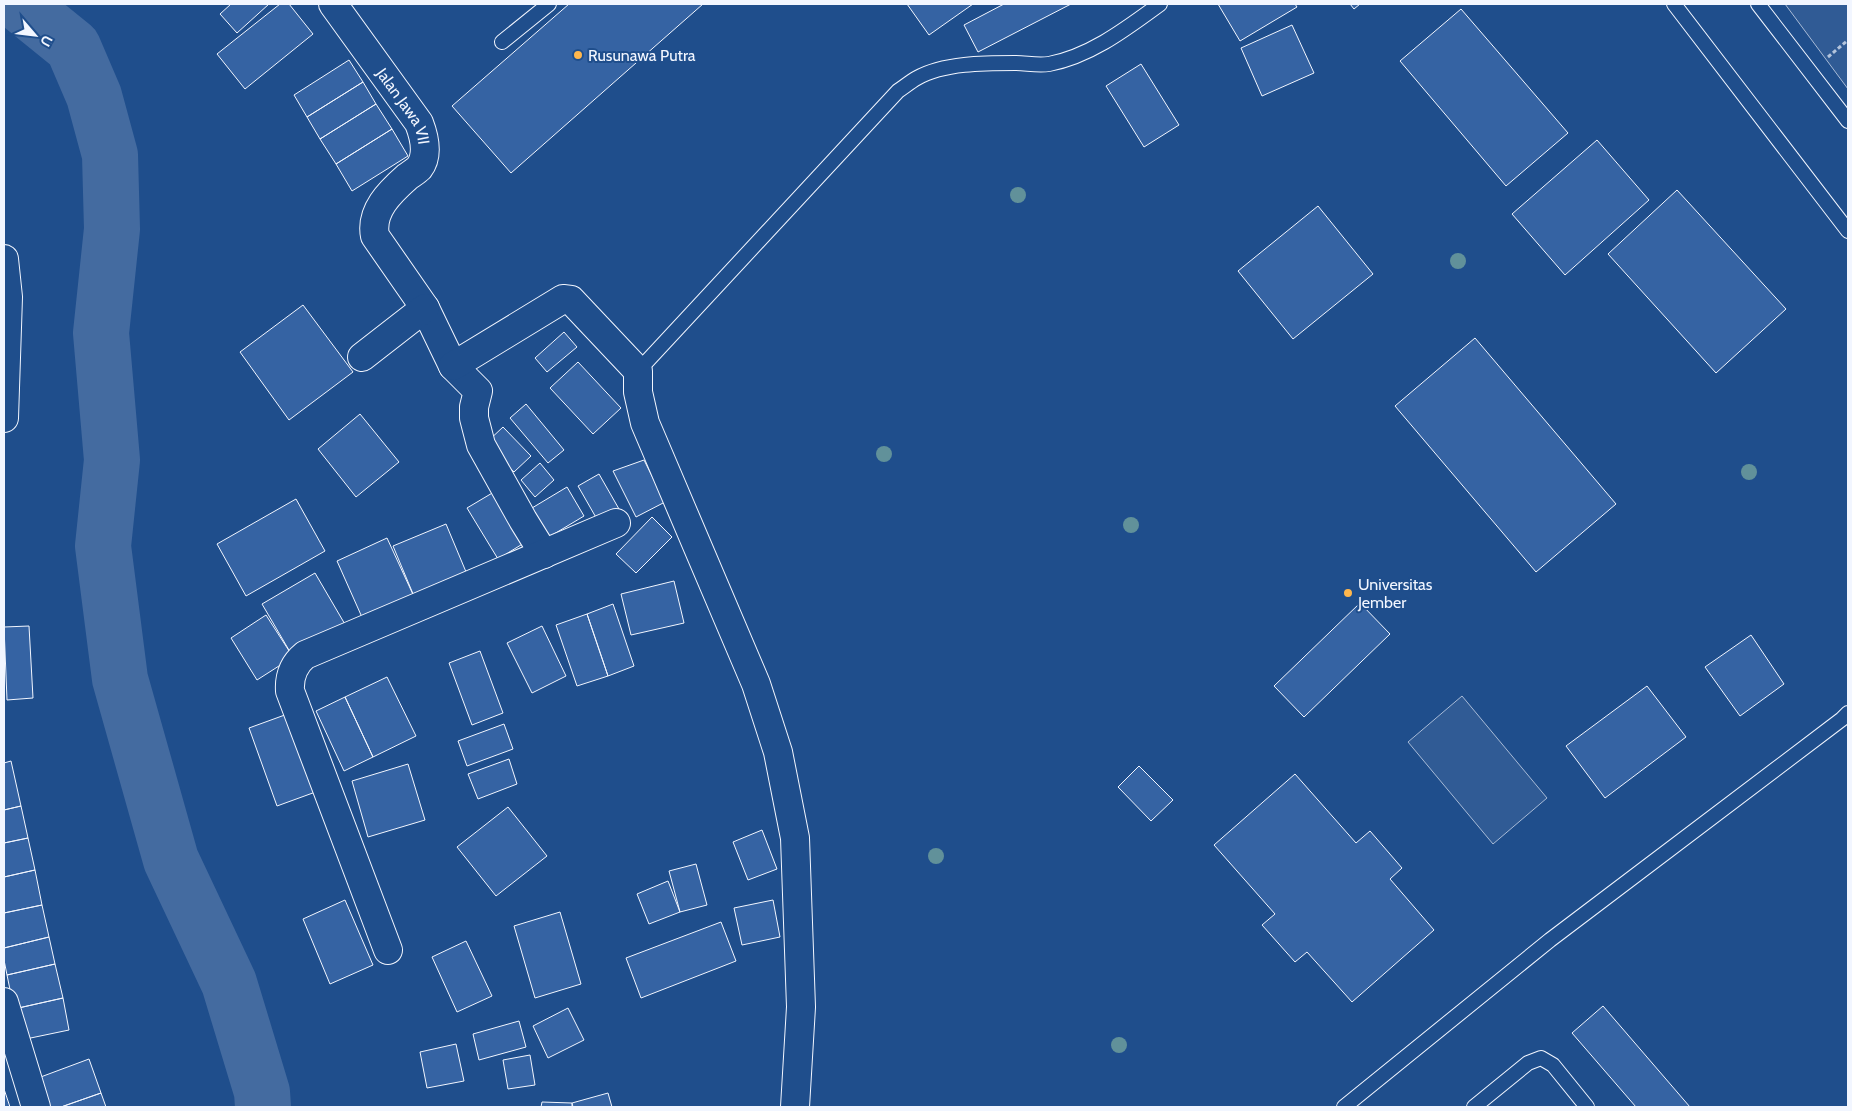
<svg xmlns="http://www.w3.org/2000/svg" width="1852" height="1111" viewBox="0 0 1852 1111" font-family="Cabin,sans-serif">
<rect width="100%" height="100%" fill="#1f4e8c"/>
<!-- built -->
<path fill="#305b95" stroke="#a8bbd7" d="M1785 4H1848V89Z
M1462 696 1547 798 1493 844 1408 742Z"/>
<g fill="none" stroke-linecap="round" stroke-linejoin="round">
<!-- river -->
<path stroke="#446ba0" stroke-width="56" d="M20 4 73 47 94 96 110 155 112 229 101 333 112 460 103 546 120 679 171 860 229 983 262 1092 263 1107"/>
</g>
<!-- building -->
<path fill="#3563a3" stroke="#f2f6ff" d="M231 4H269L237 33 220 14Z
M280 4H289L313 34 245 89 217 54Z
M569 4H703L511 173 452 106Z
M907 4H973L929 35Z
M1004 4H1071L978 52 964 25Z
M1218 4H1295L1297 7 1240 41Z
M1350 4H1360L1354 9Z
M1461 9 1568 133 1506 186 1400 61Z
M1292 25 1314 73 1262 96 1241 48Z
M349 60 363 82 307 117 294 95Z
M1141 64 1179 125 1144 147 1106 86Z
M363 82 376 104 320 139 307 117Z
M376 104 392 129 336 164 320 139Z
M392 129 408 156 352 191 336 164Z
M1597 140 1649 200 1565 275 1512 214Z
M1677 190 1786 309 1716 373 1608 254Z
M1318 206 1373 274 1293 339 1238 271Z
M303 305 353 372 289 420 240 352Z
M564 332 577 347 547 372 535 358Z
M1475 338 1616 504 1536 572 1395 406Z
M578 362 621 408 593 434 550 388Z
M526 404 564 450 548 463 510 418Z
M360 414 399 462 356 497 318 449Z
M503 427 531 456 514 472 486 443Z
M644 460 665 502 636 517 613 471Z
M540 463 554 480 535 497 521 480Z
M599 474 619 509 598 521 578 486Z
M567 487 584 516 549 537 532 508Z
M499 489 529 540 498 559 467 508Z
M296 499 325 551 246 596 217 544Z
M652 517 672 537 636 573 616 554Z
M446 524 469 579 416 601 393 546Z
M387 538 416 601 365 624 337 561Z
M315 573 346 626 293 657 262 604Z
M674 581 684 623 631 635 621 594Z
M1360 603 1390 634 1304 717 1274 686Z
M613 604 634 666 608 676 587 614Z
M587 614 608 676 577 686 556 625Z
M266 615 293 657 257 680 231 638Z
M29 626 33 698 7 700 4 627Z
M542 626 566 676 532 693 507 643Z
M1751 635 1784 684 1740 716 1705 667Z
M480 651 503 713 472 725 449 663Z
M387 677 416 736 373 757 345 697Z
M1647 686 1686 737 1605 798 1566 746Z
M345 697 373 757 344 771 316 711Z
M293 712 321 790 277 806 249 728Z
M504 724 513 749 467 766 458 741Z
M509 759 517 784 478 799 468 774Z
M11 761 21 806 4 810V763Z
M408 764 425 820 368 837 352 781Z
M1139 766 1173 800 1151 821 1118 787Z
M1295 774 1356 843 1370 831 1402 868 1390 879 1434 930 1352 1002 1307 952 1295 962 1262 925 1275 914 1214 845Z
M21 806 28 838 4 843V810Z
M508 807 547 856 496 896 457 847Z
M762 830 777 869 748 880 733 842Z
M28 838 35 870 4 877V843Z
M696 864 707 905 680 912 669 871Z
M35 870 42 905 4 913V877Z
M668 881 680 912 649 924 637 894Z
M345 900 373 965 330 984 303 919Z
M773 900 780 937 742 945 734 908Z
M42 905 49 937 4 948V913Z
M560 912 581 984 535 998 514 926Z
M721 922 736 961 641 998 626 958Z
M49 937 55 964 7 975 4 960V948Z
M466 941 492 996 457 1012 432 957Z
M55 964 63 998 14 1009 7 975Z
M63 998 69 1030 21 1040 14 1009Z
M1603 1006 1690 1107H1636L1572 1033Z
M568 1008 584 1040 548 1058 533 1026Z
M519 1021 526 1047 479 1060 473 1034Z
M456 1044 464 1081 427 1088 420 1052Z
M530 1055 535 1085 508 1089 503 1060Z
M89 1059 101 1093 61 1107H49L38 1078Z
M4 1089 10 1107H4Z
M101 1093 106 1107H61Z
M608 1093 612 1107H573L572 1103Z
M542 1102 572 1103V1107H541Z"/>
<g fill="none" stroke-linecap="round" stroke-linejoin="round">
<defs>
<path id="service" d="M1674 4 1848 231
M1758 4 1848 121
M502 42 549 4
M638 371 898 91C904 87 910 82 917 78 943 63 985 63 1015 63 1026 63 1038 66 1049 64 1091 56 1127 28 1160 4
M1344 1107 1550 940 1842 719 1848 713
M1474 1107 1528 1063 1541 1058 1553 1065 1587 1107"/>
<g id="minor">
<path id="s1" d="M333 4 419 123C424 136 429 155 419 168 416 171 411 174 407 177 390 192 370 211 375 236L425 308 453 366 478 391 474 407V418L481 445 523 520 544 554"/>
<path d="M4 259 8 297 4 418"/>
<path d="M362 357 425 308"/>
<path d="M453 366 563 299 571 300 638 371V392L645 423 756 684 778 752 795 838 801 1007 795 1107"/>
<path d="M388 950 290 691C289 676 294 664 305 655L616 523"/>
<path d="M4 1002 36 1107"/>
</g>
</defs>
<!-- service casing -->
<use href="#service" stroke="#f2f6ff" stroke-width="16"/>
<!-- minor casing -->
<use href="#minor" stroke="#f2f6ff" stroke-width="30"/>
<!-- path -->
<path stroke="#b3c4dc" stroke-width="3" stroke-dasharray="4 2.5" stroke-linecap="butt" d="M1828 57 1848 40"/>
<!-- service -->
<use href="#service" stroke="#1f4e8c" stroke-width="14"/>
<!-- minor -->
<use href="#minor" stroke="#1f4e8c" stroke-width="28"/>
</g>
<!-- trees -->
<g fill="#61919a">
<circle cx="1018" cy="195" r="8"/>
<circle cx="1458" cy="261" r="8"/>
<circle cx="884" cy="454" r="8"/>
<circle cx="1749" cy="472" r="8"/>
<circle cx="1131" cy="525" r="8"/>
<circle cx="936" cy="856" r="8"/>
<circle cx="1119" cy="1045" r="8"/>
</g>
<!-- markers -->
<g fill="#ffb74d" stroke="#1f4e8c" stroke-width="2">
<circle cx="578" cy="55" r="5"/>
<circle cx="1348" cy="593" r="5"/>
</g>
<g text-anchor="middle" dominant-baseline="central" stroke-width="4" stroke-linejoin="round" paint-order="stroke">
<!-- poi labels -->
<g font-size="16" fill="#f2f6ff" stroke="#1f4e8c" text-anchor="start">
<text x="588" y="55">Rusunawa Putra</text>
<text x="1358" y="584">Universitas<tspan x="1358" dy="18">Jember</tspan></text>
</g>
<!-- street labels -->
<g font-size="16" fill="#f2f6ff" stroke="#1f4e8c">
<text stroke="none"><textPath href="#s1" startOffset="125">Jalan Jawa VII</textPath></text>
</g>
</g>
<!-- border -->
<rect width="1852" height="1111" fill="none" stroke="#f2f6ff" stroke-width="10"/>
<!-- north arrow -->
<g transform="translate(35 35) rotate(118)" stroke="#1f4e8c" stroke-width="4" paint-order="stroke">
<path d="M0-4L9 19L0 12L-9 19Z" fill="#f2f6ff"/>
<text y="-8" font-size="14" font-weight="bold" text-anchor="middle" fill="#f2f6ff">U</text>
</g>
</svg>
